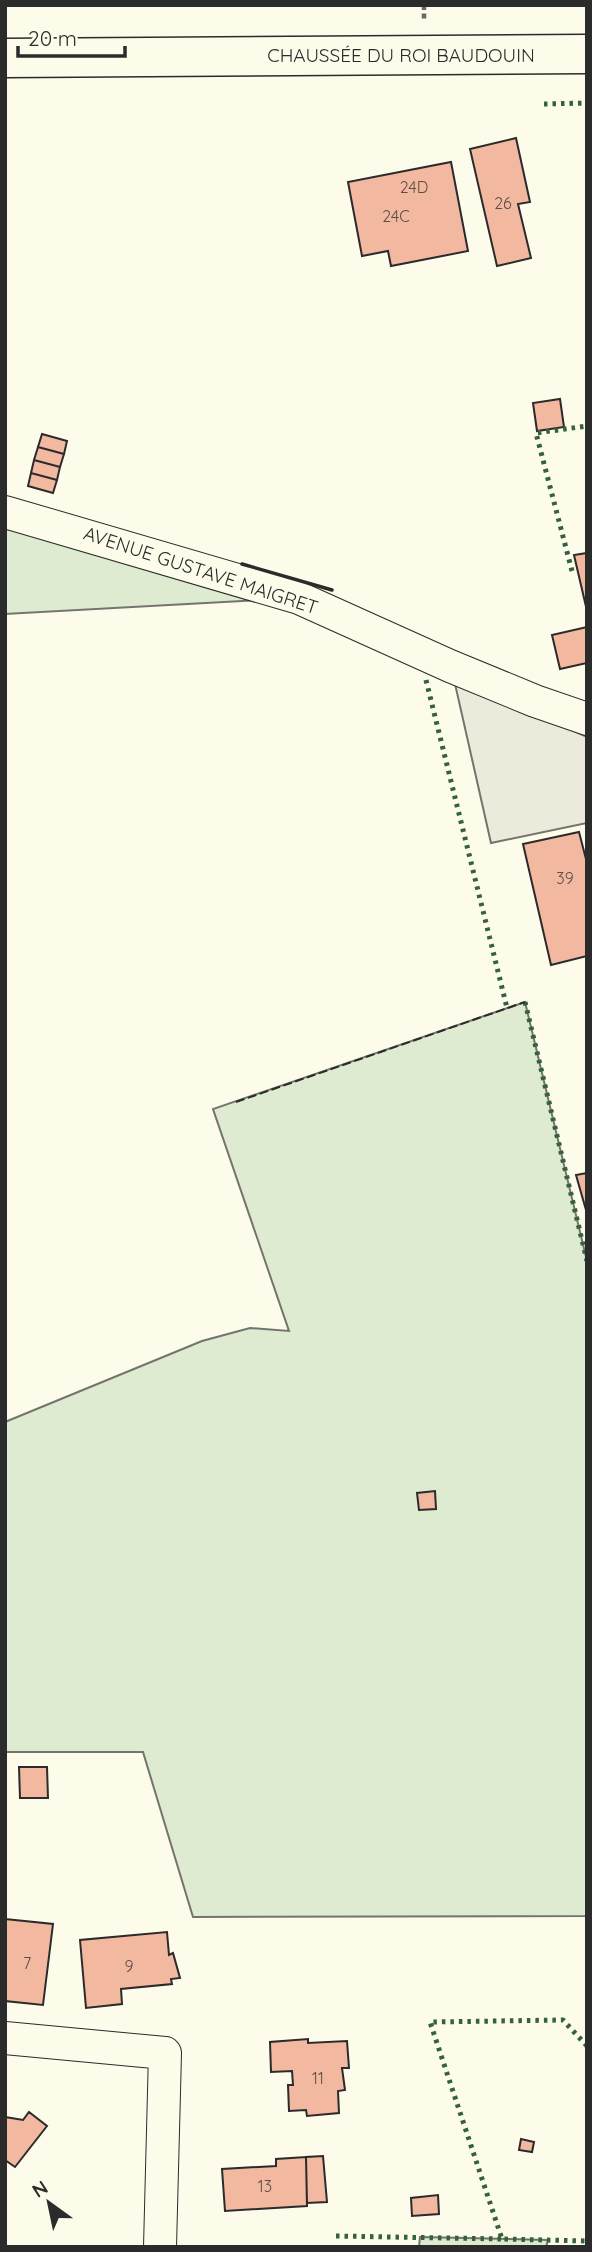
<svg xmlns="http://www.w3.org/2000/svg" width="592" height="2252" viewBox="0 0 592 2252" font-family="Quicksand,sans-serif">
<rect width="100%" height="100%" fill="#fdfbea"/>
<!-- green -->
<path fill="#deebd1" stroke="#74746e" stroke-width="2" d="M5 512 299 598 5 614Z
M525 1002 587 1261V1916L193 1917 143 1752H5V1422L202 1341 250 1328 289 1331 213 1109Z
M420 2237 548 2240 546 2247H419Z"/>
<!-- parking -->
<path fill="#eceadb" stroke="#74746e" stroke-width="2" d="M453 675 587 737V823L491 843Z"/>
<!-- building -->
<path fill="#f2b8a0" stroke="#2b2b2b" stroke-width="2" d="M516 138 530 202 518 204 531 258 497 266 470 149Z
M451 162 468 251 391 266 388 251 362 256 348 182Z
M560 399 564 427 537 431 533 403Z
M42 434 67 441 64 454 38 447Z
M38 447 64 454 60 467 34 460Z
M34 460 60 467 57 480 31 473Z
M31 473 57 480 53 493 28 486Z
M587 553V611L574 555Z
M587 627V663L560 669 552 635Z
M579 832 587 863V956L551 965 523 844Z
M587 1173V1210H586L576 1175Z
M435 1491 436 1509 419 1510 417 1493Z
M19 1767H47L48 1798H20Z
M5 1919 53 1924 43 2005 5 2001Z
M167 1932 169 1955 173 1953 180 1978 171 1979 172 1984 121 1989 122 2004 86 2008 80 1940Z
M308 2039V2043L347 2041 349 2068H342L345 2090 338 2091 339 2113 307 2116 306 2110 289 2111 288 2085H293L292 2071 271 2072 270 2042Z
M29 2112 47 2126 15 2167 5 2160V2117L23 2120Z
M521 2139 534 2142 532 2152 519 2150Z
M323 2156 327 2202 307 2203 306 2157Z
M306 2157 307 2206 225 2211 222 2169 276 2166V2159Z
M438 2195 439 2214 412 2216 411 2198Z"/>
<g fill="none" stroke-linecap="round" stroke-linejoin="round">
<defs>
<path id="street" d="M5 512 299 598 450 666 535 701 587 719
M5 2038 165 2053 160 2247"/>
<path id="primary" d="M5 58 587 54"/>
</defs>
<!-- street casing -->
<use href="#street" stroke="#2b2b2b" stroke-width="34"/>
<!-- primary casing -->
<use href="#primary" stroke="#2b2b2b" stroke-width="41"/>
<!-- path -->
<path stroke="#6a6964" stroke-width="4.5" stroke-dasharray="5 3.5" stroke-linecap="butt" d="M424 5V19"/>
<!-- street -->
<use href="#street" stroke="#fdfbea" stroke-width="32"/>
<!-- primary -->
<use href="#primary" stroke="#fdfbea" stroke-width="38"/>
<!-- hedge -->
<path stroke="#34623c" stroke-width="5" stroke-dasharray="3.5 5" stroke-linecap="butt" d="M544 104 587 103
M572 571 536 433 587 426
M426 680 507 1008
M525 1002 587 1261
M587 2046 563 2020 430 2022 502 2239 587 2241
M336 2236 502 2239"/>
<!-- fence -->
<path stroke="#2b2b2b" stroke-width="2" stroke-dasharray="9 3.5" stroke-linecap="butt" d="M236 1102 525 1002"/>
<!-- wall -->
<path stroke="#2b2b2b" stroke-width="3.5" d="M242 564 332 590"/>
</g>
<g text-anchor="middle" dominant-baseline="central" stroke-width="5" stroke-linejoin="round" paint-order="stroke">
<!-- number labels -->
<g font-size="16" fill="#5d4e48">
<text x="414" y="187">24D</text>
<text x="503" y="203">26</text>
<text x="396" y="216">24C</text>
<text x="565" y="878">39</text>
<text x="27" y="1963">7</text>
<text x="129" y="1966">9</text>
<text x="318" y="2078">11</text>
<text x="265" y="2186">13</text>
</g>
<!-- street labels -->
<g font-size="19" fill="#2b2b2b" stroke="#fdfbea">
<text x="401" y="55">CHAUSSÉE DU ROI BAUDOUIN</text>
<text transform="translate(201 570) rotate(18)">AVENUE GUSTAVE MAIGRET</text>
</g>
</g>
<!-- border -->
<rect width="592" height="2252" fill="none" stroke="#2b2b2b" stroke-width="14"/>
<!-- north arrow -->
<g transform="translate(49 2203) rotate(327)" stroke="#fdfbea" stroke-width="5" paint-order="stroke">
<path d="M0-5L12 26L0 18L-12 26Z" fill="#2b2b2b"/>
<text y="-10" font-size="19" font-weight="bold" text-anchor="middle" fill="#2b2b2b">N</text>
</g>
<!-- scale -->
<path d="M18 46v10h107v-10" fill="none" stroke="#2b2b2b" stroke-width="3.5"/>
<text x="28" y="46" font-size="21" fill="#2b2b2b" stroke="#fdfbea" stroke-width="5" paint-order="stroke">20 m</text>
</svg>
